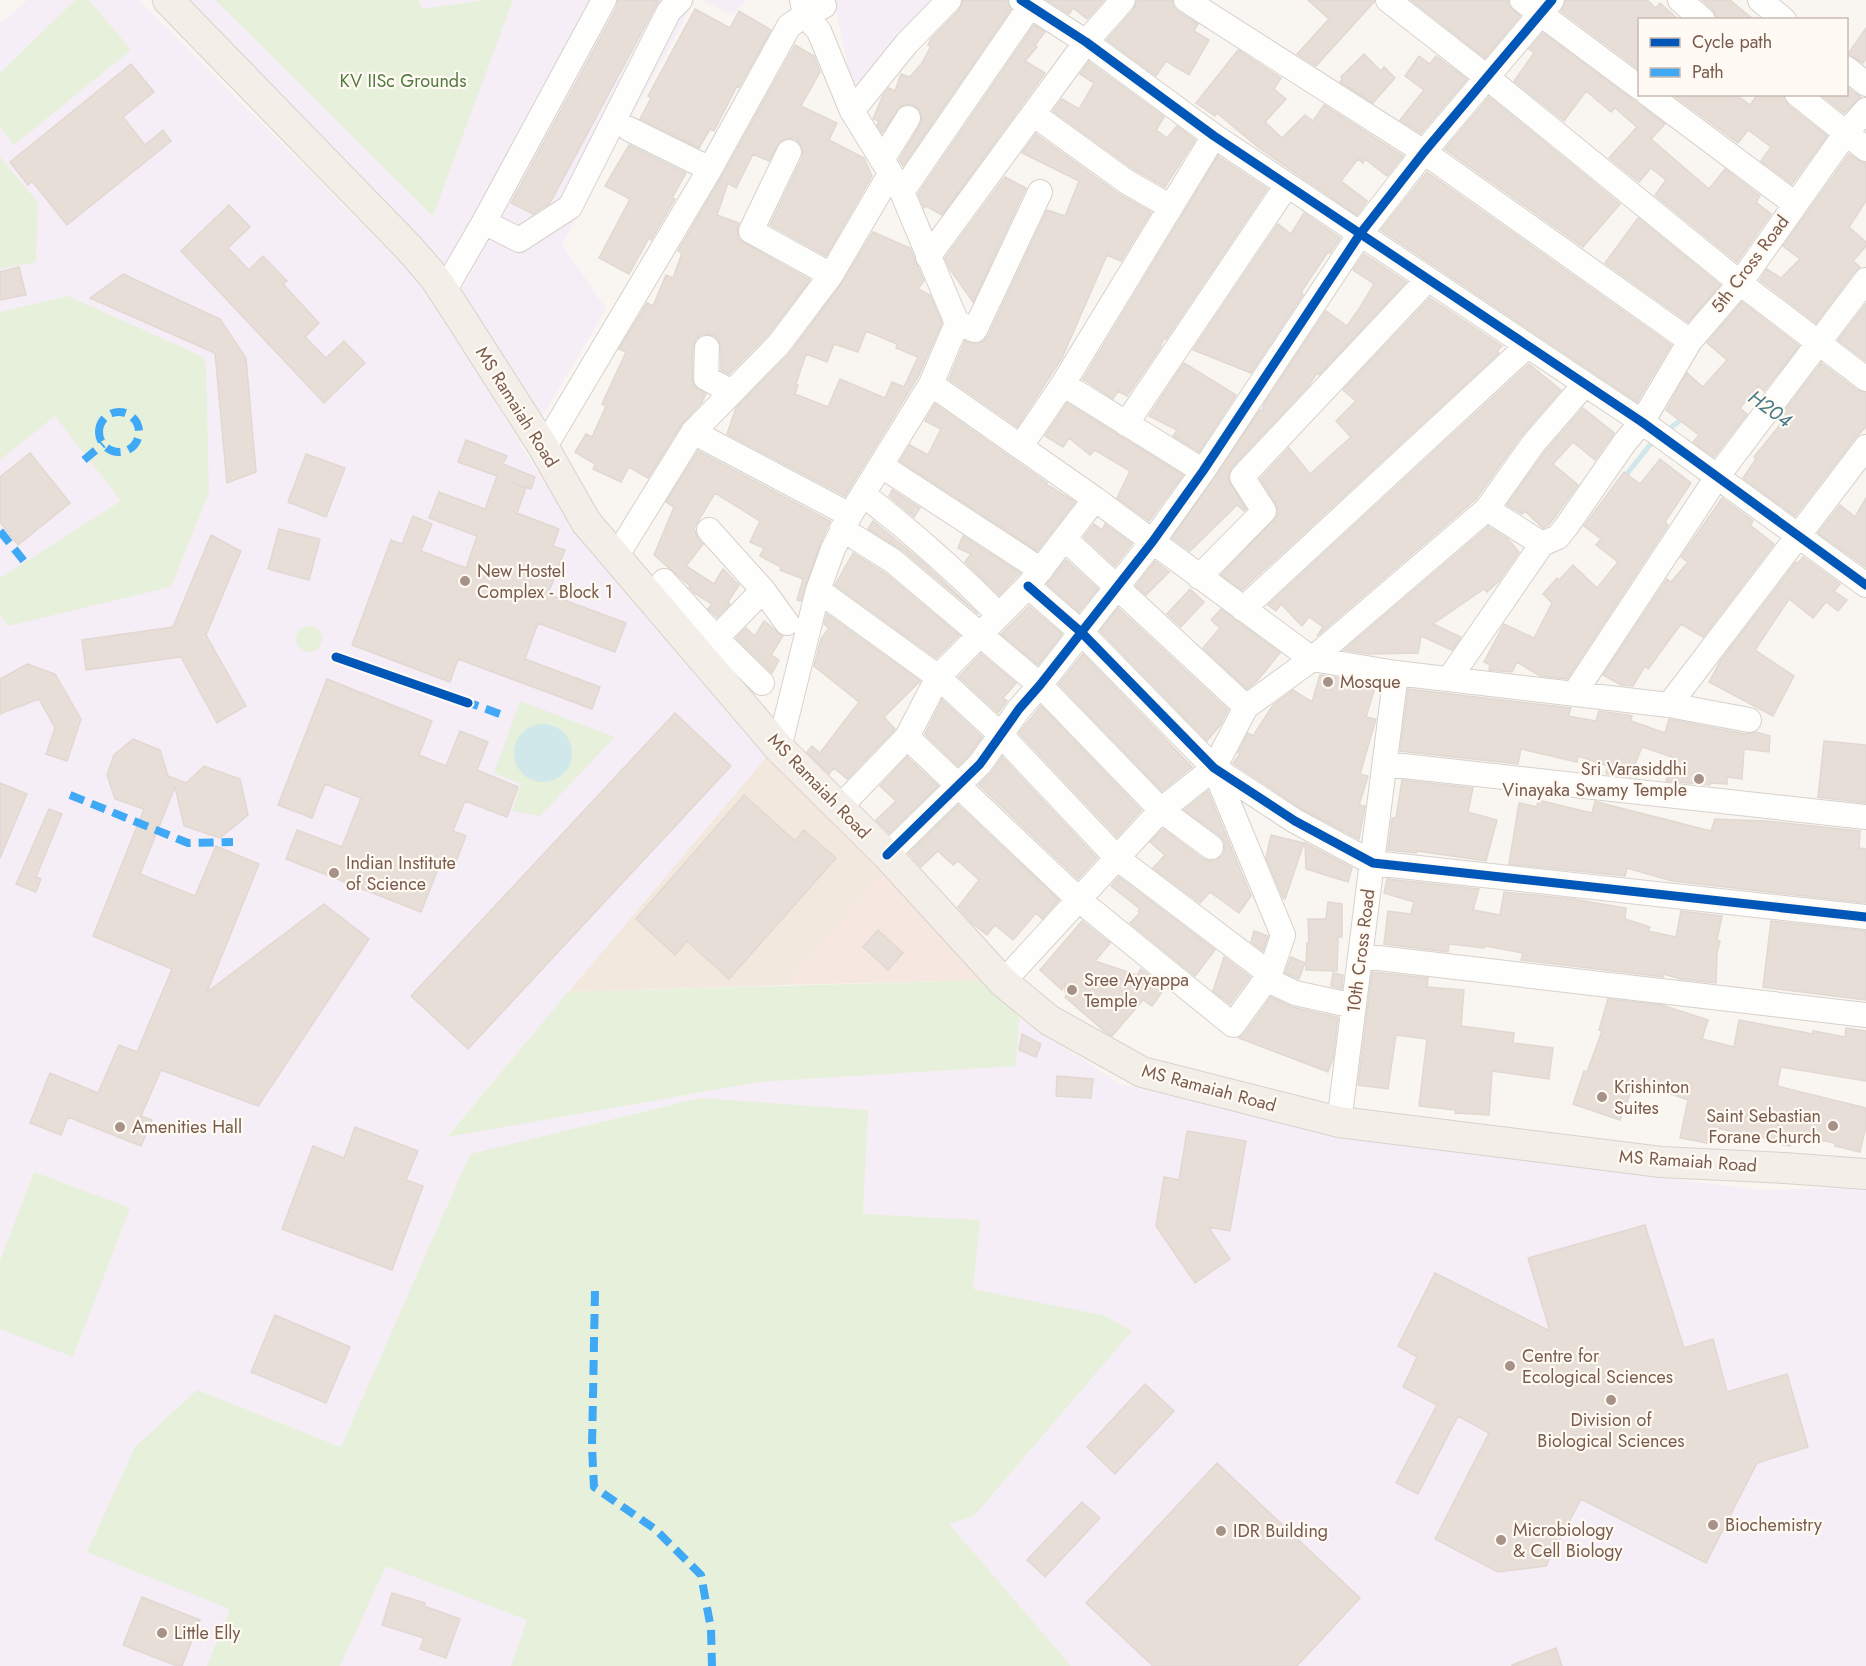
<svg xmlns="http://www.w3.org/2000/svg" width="1866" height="1666" viewBox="0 0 1866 1666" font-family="Jost,sans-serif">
<rect width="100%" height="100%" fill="#f9f5f0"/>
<!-- residential -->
<path fill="#f2e8de" d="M768 755 883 873 785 985 568 992Z"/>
<!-- commercial -->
<path fill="#f6e8e1" d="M883 873 986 980 785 985Z"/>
<!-- education -->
<path fill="#f6eef6" d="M27 0H139L431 293 524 450 559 505 768 755 447 1136 759 1082 1016 1066 1019 1017 1119 1084 1405 1144 1760 1190 1866 1187V1666H0V24Z
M189 0H695L562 244 606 309 540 420 441 269Z
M702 0H746L732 15Z
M834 0H939L855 100Z"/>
<!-- green -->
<path fill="#e7f0db" d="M75 0H89L131 50 14 145 0 127V73Z
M215 0H419L422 9 486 0H513L433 216Z
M0 157 38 202 36 262 0 269Z
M68 296 203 357 206 365 209 493 171 587 8 626 0 615V578L121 501 55 416 0 460V312Z
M296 639a13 13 0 1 1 26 0a13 13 0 1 1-26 0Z
M520 701 615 737 540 816 512 811 521 784 494 773Z
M986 980 1019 1017 1016 1066 759 1082 447 1137 568 992Z
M700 1098 868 1110 863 1214 980 1220 973 1289 1106 1316 1132 1331 974 1516 949 1524 1071 1666H511L527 1620 386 1566 340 1666H207L230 1609 87 1552 135 1447 197 1390 341 1447 470 1154Z
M34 1172 130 1208 73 1357 0 1329V1261Z"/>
<!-- water -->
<path fill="#d0e8ea" d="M514 753a29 29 0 1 1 58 0a29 29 0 1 1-58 0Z"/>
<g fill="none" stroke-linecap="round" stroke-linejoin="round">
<!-- stream -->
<path stroke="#d0e8ea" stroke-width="5" d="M1746 392 1763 404
M1773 412 1790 424
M1667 431 1683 418
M1623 479 1649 446 1656 441"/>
</g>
<!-- building -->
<path fill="#e6ded7" stroke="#e2d8d2" stroke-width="1.5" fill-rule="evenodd" d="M618 0H659L550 203 533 214 511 203 617 7Z
M963 0H1007L1011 9 903 166 899 160 920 125 922 118 920 111 915 106 909 104 901 106 882 133 877 125 879 121 873 119 883 95 889 88 895 91 901 74 910 77 922 63 931 46 928 45 931 39 959 10Z
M1047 0H1104L1087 19 1073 8 1069 14Z
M1137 0H1172L1173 6 1178 12 1198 24 1194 31 1209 40 1189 75 1166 61 1156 76 1107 40 1134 9Z
M1308 0H1374V2L1316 66 1297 54 1329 19Z
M1411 0H1508L1509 6 1520 16 1485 58Z
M1566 0H1647L1656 8 1660 3 1679 20H1640V70L1561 11Z
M1702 0H1730L1754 20H1717L1713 10Z
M695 9 730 28 739 11 771 30 739 87 737 86 714 131 710 129 699 148 640 119 651 98 648 96Z
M1034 25 1045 32 1035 45 1037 47 1025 61 1045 73 942 215 926 206 924 208 918 194Z
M1866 28V59L1863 63 1848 54Z
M1543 33 1665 124 1651 139 1709 189 1725 169 1760 196 1756 202 1771 214 1737 262 1655 195 1666 180 1651 168 1639 182 1609 158 1637 127 1615 108 1611 112 1586 91 1564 121 1514 81 1534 53 1529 49Z
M795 45 814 56 820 72 801 106 837 123 829 140 864 158 872 176 826 256 770 225 802 158 803 150 800 144 796 139 789 138 781 141 769 161 753 154 736 188 728 183 717 215 739 223 737 232 739 239 744 243 810 280 768 335 729 374 721 370V348L719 341 715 336 707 334 701 335 695 340 693 348 692 378 694 386 706 394 702 402 681 425 648 478 629 467 621 482 593 469 595 464 575 452 586 434 592 437 606 406 602 404 626 352 619 349 647 303 653 306 666 275 673 278 682 253 678 251 722 176Z
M1238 50 1281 78 1274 89 1286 99 1265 122 1282 138 1305 115 1313 121 1324 105 1403 156 1387 176 1365 159 1363 163 1358 159 1341 181 1367 201 1357 215 1259 148 1217 113 1215 116 1196 103Z
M1364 54 1381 71 1384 67 1395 78 1373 103 1340 82 1342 79 1341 77Z
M1419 56 1430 64 1436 56 1467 79 1421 133 1400 120 1424 90 1405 76Z
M1089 62 1164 117 1156 130 1167 138 1177 126 1195 140 1165 187 1135 170 1053 111 1062 99 1079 109 1094 83 1080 74Z
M131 64 154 92 123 117 145 145 163 130 171 141 67 225 32 181 28 185 10 162Z
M1846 87 1861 97 1844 113 1820 94H1846Z
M1672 94H1735L1750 105 1758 94H1783L1788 105 1827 136 1792 184 1761 161 1771 147 1748 130 1738 143Z
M1489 97 1620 204 1583 247 1445 149Z
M1036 134 1119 194 1151 212 1121 261 1107 255 1062 358 1017 427 949 379 965 341 977 344 984 341 988 336 1047 210 1065 216 1079 181 1022 153Z
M629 145 686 173 672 198 675 199 651 240 649 238 629 274 599 258 630 199 605 186Z
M1849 154 1858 160 1866 163V201L1849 227 1866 242V246L1853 261 1860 267 1855 271 1816 323 1760 280 1767 269 1781 278 1800 259 1783 246Z
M1218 156 1267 189 1166 339 1164 338 1160 348 1127 396 1118 391 1113 399 1083 379Z
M1427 172 1671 345 1637 402 1381 230Z
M1005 177 1026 188 973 302 949 268 945 258Z
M229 205 250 227 228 248 249 270 263 256 287 281 283 284 319 323 305 337 326 358 344 341 365 363 324 403 181 251Z
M1304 213 1340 238 1330 253 1328 252 1301 292 1303 294 1251 373 1193 350 1278 224 1291 234Z
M1638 218 1720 285 1688 322 1605 263Z
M873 232 910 248 924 281 918 289 930 295 942 323 918 377 845 496 727 434 736 408 790 353 842 283ZM866 331 897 344 896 348 918 357 904 387 892 382 885 398 840 379 828 407 795 394 798 385 796 384 806 354 827 362 834 344 858 352Z
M1364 254 1406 282 1319 375 1317 373 1309 385 1232 467 1228 479 1246 509 1244 511 1237 505 1190 551 1172 538 1260 410 1262 411 1264 404 1326 311 1347 326 1361 306 1374 284 1353 270Z
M19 267 26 295 0 300V272Z
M123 274 220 319 246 358 256 472 227 483 215 353 90 298Z
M1430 298 1502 346 1497 351 1499 353 1242 590 1221 575 1277 516 1276 504 1260 479 1289 448 1310 474 1351 437 1336 421 1356 401 1343 390Z
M1742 302 1799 346 1764 391 1758 386 1740 408 1747 414 1714 457 1693 442 1699 435 1666 410 1687 373 1703 387 1727 360 1707 343Z
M1866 304V361L1838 340Z
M1184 363 1236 395 1199 452 1173 436 1177 430 1149 416Z
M1821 363 1857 390 1866 393V427L1855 438 1795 516 1743 478 1756 459 1754 457 1787 416 1783 413Z
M1529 364 1561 390 1521 436 1476 499 1317 636 1323 627 1309 617 1302 626 1281 604 1276 611 1268 605Z
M1067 403 1183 475 1149 521 1117 498 1130 471 1095 450 1090 455 1069 438 1063 447 1045 436Z
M935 404 1047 483 1046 484 1075 502 1037 551 900 461 910 445 928 455 941 429 925 421Z
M1583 408 1614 433 1595 460 1573 442 1553 464 1578 485 1549 525 1543 528 1525 511 1522 514 1507 505 1544 453Z
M466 440 507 456 503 464 535 477 531 489 511 483 526 488 517 513 559 529 553 546 565 550 548 594 626 623 615 652 538 623 525 659 600 687 592 709 458 659 450 682 352 645 391 540 402 544 413 516 432 524 421 551 466 568 477 536 429 518 439 492 485 509 497 476 458 462Z
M698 451 830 521 820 544 801 601 797 600 803 579 780 570 781 567 760 556 764 548 750 542 760 521 715 493 694 528 698 539 703 544 686 566 714 584 723 569 739 585 728 602 730 604 717 617 708 609 712 604 694 593 689 587 690 586 654 555 674 507 666 502Z
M30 453 70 503 18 545 0 522V477Z
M306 454 345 468 326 517 288 502Z
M1660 459 1691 483 1665 522 1668 525 1567 679 1540 676 1517 662 1512 672 1489 670 1490 665 1484 662 1504 624 1534 638 1552 603 1543 594 1557 578 1559 580 1573 565 1597 588 1618 562 1596 545 1601 539 1584 526 1624 472 1640 484Z
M892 490 920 508 914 517 889 496Z
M1722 498 1753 521 1750 525 1774 544 1703 637 1681 624 1648 669 1645 666 1633 686 1621 685 1603 675 1667 579 1671 582 1688 562 1681 557Z
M1866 498V567L1818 533 1840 505 1855 517Z
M873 521 924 563 978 614 902 550 868 529Z
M1094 524 1102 530 1105 524 1132 544 1115 566 1084 537Z
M1488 527 1508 539 1519 552 1499 581 1487 592 1484 589 1433 624 1461 637 1452 650 1421 636 1418 653 1368 654 1344 650Z
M279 529 320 539 309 580 268 569Z
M211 535 241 551 206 635 246 706 217 723 181 657 86 670 82 640 173 627Z
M963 536 1020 573 999 595 965 562 971 554 958 548Z
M853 553 885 573 959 635 936 658 835 585Z
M1803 557 1840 584 1834 591 1847 600 1838 611 1826 602 1813 618 1789 599 1755 650 1794 676 1773 716 1709 682 1721 660 1796 562 1798 563Z
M1066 560 1098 589 1079 612 1047 584Z
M1155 561 1169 572 1146 595 1136 586Z
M1190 589 1204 602 1181 627 1167 614Z
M1029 606 1062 634 1038 665 1001 634Z
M1118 608 1228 710 1221 724 1207 741 1100 631Z
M1221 609 1280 653 1257 681 1247 689 1203 648 1220 628 1211 620Z
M827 614 920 681 884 717 895 729 847 779 834 768 829 774 807 752 812 746 820 753 859 702 814 666 821 639 829 628 824 624Z
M764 621 783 636 771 655 779 660 772 673 736 638 746 628 755 636Z
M981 654 1016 683 1003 698 1007 701 998 713 959 677Z
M1083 654 1192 767 1162 791 1059 684Z
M27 664 55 674 81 719 67 761 46 754 55 728 39 699 0 714V679Z
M1320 675 1376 684 1366 717 1376 719 1360 774 1368 776 1359 805 1365 806 1359 839 1302 809 1233 763 1240 754 1238 753 1248 733 1253 736 1273 705 1293 690 1312 702Z
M327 679 432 721 419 755 446 766 460 731 488 742 477 770 518 787 507 817 465 801 453 831 466 836 455 864 442 859 421 912 286 859 297 830 342 847 361 798 325 784 312 818 278 805Z
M1408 689 1571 708 1568 716 1596 721 1599 711 1628 715 1632 716 1631 721 1665 733 1669 719 1746 734 1756 732 1770 736 1769 752 1744 749 1742 779 1727 777V784L1710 783V785L1666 781 1672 757 1642 747 1630 777 1608 774 1606 773 1608 766 1578 756 1577 762 1521 749 1518 764 1400 751Z
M942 700 982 737 969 755 958 766 925 734Z
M1041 706 1141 810 1117 837 1019 733Z
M675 713 731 766 468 1049 411 996Z
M133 739 160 750 168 776 186 783 204 766 240 779 248 815 220 838 184 826 175 787 140 874 195 896 216 846 259 864 207 992 324 904 369 939 258 1106 161 1070 141 1116 152 1120 141 1146 68 1117 61 1135 30 1123 50 1073 98 1093 119 1045 137 1052 172 969 93 936 144 809 115 799 107 775 114 755Z
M1824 741 1866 745V803L1818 797Z
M907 757 938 786 889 833 876 820 896 801 880 786Z
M1002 757 1097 858 1078 879 979 785 992 772Z
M1402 780 1473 788 1468 812 1497 820 1486 861 1417 851 1416 853 1388 850 1392 818H1396Z
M0 783 27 794 0 858Z
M1208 791 1251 896 1239 913 1210 892 1200 903 1153 868 1165 855 1150 842 1163 829 1203 859 1210 861 1216 860 1223 855 1225 848 1224 841 1220 836 1184 810Z
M744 795 795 841 804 830 836 858 729 979 687 941 675 955 636 919Z
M1538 800 1592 813 1595 801 1597 802 1711 831 1715 819 1765 821 1860 831 1859 848 1866 849V903L1672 881 1627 868 1625 876 1509 864 1519 803 1537 807Z
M958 805 1059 900 1042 919 1036 913 1013 940 995 925 987 935 972 923 958 907 979 880 958 861 953 865 938 851 921 867 909 853Z
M49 809 62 814 36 877 41 879 36 892 16 884Z
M1271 835 1304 843 1285 899 1283 898 1266 858Z
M1305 843 1352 868 1348 882 1306 869Z
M1119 877 1215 950 1195 976 1130 923 1140 913 1138 911 1140 909 1111 886Z
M1387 879 1479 889 1473 910 1500 915 1504 892 1573 899 1626 908 1625 919 1650 927 1648 931 1676 937 1681 911 1722 916 1717 940 1720 941 1717 953 1716 983 1680 979 1664 974 1663 977 1521 960 1523 953 1485 946 1484 948 1449 944 1448 952 1384 944 1388 911 1411 914 1414 902 1384 893Z
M1328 902 1342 904V937H1338L1337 971 1306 970 1307 943H1309L1308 919H1326Z
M1082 921 1110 943 1095 961 1137 975 1141 969 1165 988 1152 1006 1143 1000 1112 1036 1104 1031 1065 997 1067 994 1065 992V982L1062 990 1040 970Z
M1771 921 1866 931V1000L1763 987Z
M878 930 903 953 888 970 863 947Z
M1254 931 1268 936 1263 951 1251 942Z
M1224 957 1250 977 1230 1004 1213 991Z
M1291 957 1305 963 1299 979 1285 973Z
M1372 972 1428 978 1427 987 1464 990 1461 1026 1514 1033 1513 1043 1553 1048 1549 1079 1492 1071 1489 1115 1455 1113 1456 1110 1419 1106 1427 1039 1396 1035 1388 1089 1358 1085Z
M1333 973 1343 975 1342 989 1331 986Z
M1271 997 1292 1007 1338 1017 1333 1059 1328 1072 1239 1038 1245 1033Z
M1608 999 1662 1005 1708 1020 1702 1039 1734 1047 1739 1020 1813 1034V1031L1845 1037 1846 1028 1866 1031V1081L1781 1067 1777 1086 1866 1108V1126L1860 1152 1835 1146V1143L1792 1135 1790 1146 1769 1142 1770 1139 1715 1128 1711 1144 1680 1138 1688 1100 1635 1081 1620 1120 1573 1104 1584 1071 1587 1072 1602 1031 1599 1030Z
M1022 1034 1041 1044 1036 1057 1019 1050Z
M1057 1076 1093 1079 1091 1098 1056 1096Z
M355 1127 418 1151 406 1180 423 1186 392 1270 282 1229 313 1146 344 1158Z
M1187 1131 1246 1141 1230 1231 1208 1227 1230 1259 1195 1283 1156 1226 1164 1177 1179 1180Z
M1645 1225 1684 1348 1713 1339 1727 1392 1787 1374 1808 1447 1757 1463 1706 1563 1581 1499 1546 1566 1498 1572 1435 1539 1489 1433 1458 1416 1418 1494 1396 1483 1437 1405 1403 1387 1417 1357 1398 1346 1435 1273 1550 1331 1528 1258Z
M275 1315 350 1347 326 1403 251 1372Z
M1145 1384 1174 1411 1115 1474 1087 1447Z
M1217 1463 1360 1598 1297 1666H1153L1086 1603Z
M1082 1502 1100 1518 1045 1577 1027 1560Z
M392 1593 425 1603 424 1606 460 1619 446 1658 420 1649 424 1638 382 1625Z
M142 1597 200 1620 182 1666H177L123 1645Z
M1556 1648 1562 1666H1512V1665Z"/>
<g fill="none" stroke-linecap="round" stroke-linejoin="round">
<defs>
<path id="minor" d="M1021 0 1086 42 1214 136 1642 422 1866 585
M1186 0 1424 152 1690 341
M1388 0 1488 78 1740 283 1866 379
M1522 0 1640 88
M1680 0 1703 20
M1760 0 1784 20
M1846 68 1866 84
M1648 94 1795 204
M1797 94 1866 149
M852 111 907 43 949 0
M1033 114 1127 182 1171 207
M629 129 710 169
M789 152 751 231 831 275
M882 160 908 118
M902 192 1030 6
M484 222 519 240 570 207 669 11 680 0
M928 257 1086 42 1123 0
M444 291 484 222 604 0
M957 323 975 330 1040 192
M707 348 706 378 732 392
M931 384 1095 499 1312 659 1487 509 1533 444 1584 385
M1063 384 1203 471
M1126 424 1287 185
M693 432 779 344 831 275 890 174
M1021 446 1063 384 1214 136
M544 448 710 169 789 26 805 15 824 6
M882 466 1041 570
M864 495C913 533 956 571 999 615
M842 529 893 561 1040 685 1161 810 1211 847
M1065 539 1246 707
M1542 544 1558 537 1566 527 1625 442 1642 422 1690 341 1740 283 1846 133 1866 110
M616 557 693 432 850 515
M1199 577 1264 511 1242 477 1428 279
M664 581 716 638 762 683
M1028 586 1082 633 1214 768 1295 821 1373 863 1866 917
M763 590 787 623
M818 590 938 677 1001 735 1117 858 1270 974
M1243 609 1527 346
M700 655 763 590 709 530
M1449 679 1542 544 1487 509
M1574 694 1717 477 1866 280
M1669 705 1866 447
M907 737 1078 899 1233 1025 1270 974 1283 935 1214 768
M779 748 818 590 833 549 850 515 931 384 957 323 902 192 852 111 819 31 805 15 802 0
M1385 764 1866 817
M840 807 907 737 938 677 1028 586 1095 499
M887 855 980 764 1019 709 1040 685 1153 541 1203 471 1360 234 1424 152 1552 0
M1361 956 1866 1015
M1266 979 1295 993 1354 1006
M1003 982 1161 810 1214 768 1246 707 1312 659 1396 673 1669 705 1749 720
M1339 1122 1396 673"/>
<path id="major" d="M168 0 409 248 435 278 459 315 544 448 586 522 779 748 887 855 1003 982 1049 1020 1142 1072 1339 1122 1661 1162 1785 1168 1866 1174"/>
</defs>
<!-- minor casing -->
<use href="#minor" stroke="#d7d1cb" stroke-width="26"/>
<!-- major casing -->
<use href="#major" stroke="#dad1cc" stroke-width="32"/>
<!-- minor -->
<use href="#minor" stroke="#fefefd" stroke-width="24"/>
<!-- major -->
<use href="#major" stroke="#f3eee8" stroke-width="30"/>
<!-- quiet -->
<path stroke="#3fa9f5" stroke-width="8" stroke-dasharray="15 8" stroke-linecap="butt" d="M99 432a20 20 0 1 1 40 0a20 20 0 1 1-40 0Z
M84 460 103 444
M0 531 24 561
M464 701 500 714
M70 795 188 843 233 842
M595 1291 592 1447 594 1487 655 1529 701 1575 711 1629 712 1666"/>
<defs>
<path id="cycleway" d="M1021 0 1086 42 1214 136 1642 422 1866 585
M1028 586 1082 633 1214 768 1295 821 1373 863 1866 917
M336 657 468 703
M887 855 980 764 1019 709 1040 685 1153 541 1203 471 1360 234 1424 152 1552 0"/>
</defs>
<!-- cycleway casing -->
<use href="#cycleway" stroke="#fffaf3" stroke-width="13"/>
<!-- cycleway -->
<use href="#cycleway" stroke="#0057b8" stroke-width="9"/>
</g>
<!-- markers -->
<g fill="#a69286" stroke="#fffaf3" stroke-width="2">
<circle cx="465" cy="581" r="6"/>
<circle cx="1328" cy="682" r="6"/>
<circle cx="1699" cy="779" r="6"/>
<circle cx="334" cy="873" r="6"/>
<circle cx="1072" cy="990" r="6"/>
<circle cx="1602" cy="1097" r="6"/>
<circle cx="1833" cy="1126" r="6"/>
<circle cx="120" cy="1127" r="6"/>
<circle cx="1510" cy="1366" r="6"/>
<circle cx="1611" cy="1400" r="6"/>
<circle cx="1713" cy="1525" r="6"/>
<circle cx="1221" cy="1531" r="6"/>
<circle cx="1501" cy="1540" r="6"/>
<circle cx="162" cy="1633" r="6"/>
</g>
<g text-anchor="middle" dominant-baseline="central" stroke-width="4.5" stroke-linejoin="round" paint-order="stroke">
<!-- park labels -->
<g font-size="18" fill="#537a41" stroke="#fffaf3">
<text x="403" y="81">KV IISc Grounds</text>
</g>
<!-- street labels -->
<g font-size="18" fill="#7a5c4d" stroke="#fffaf3">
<text transform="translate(1750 264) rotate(-53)">5th Cross Road</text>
<text transform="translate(517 407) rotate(58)">MS Ramaiah Road</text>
<text transform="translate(819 786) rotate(46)">MS Ramaiah Road</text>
<text transform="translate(1361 951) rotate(-83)">10th Cross Road</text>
<text transform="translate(1209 1088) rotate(15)">MS Ramaiah Road</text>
<text transform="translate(1688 1161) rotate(4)">MS Ramaiah Road</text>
</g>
<!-- poi labels -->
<g font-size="18" fill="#7a5c4d" stroke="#fffaf3" text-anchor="start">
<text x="477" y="571">New Hostel<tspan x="477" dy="21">Complex - Block 1</tspan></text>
<text x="1340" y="682">Mosque</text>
<text x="1687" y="769" text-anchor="end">Sri Varasiddhi<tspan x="1687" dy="21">Vinayaka Swamy Temple</tspan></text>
<text x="346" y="863">Indian Institute<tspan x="346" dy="21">of Science</tspan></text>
<text x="1084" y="980">Sree Ayyappa<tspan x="1084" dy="21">Temple</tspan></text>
<text x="1614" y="1087">Krishinton<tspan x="1614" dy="21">Suites</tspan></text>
<text x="1821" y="1116" text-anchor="end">Saint Sebastian<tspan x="1821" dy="21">Forane Church</tspan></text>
<text x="132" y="1127">Amenities Hall</text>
<text x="1522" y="1356">Centre for<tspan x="1522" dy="21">Ecological Sciences</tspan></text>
<text x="1611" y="1420" text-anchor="middle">Division of<tspan x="1611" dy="21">Biological Sciences</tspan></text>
<text x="1725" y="1525">Biochemistry</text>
<text x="1513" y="1530">Microbiology<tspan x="1513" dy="21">&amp; Cell Biology</tspan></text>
<text x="1233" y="1531">IDR Building</text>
<text x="174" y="1633">Little Elly</text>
</g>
<!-- water labels -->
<g font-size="20" font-style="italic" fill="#437c86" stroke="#fffaf3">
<text transform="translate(1770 409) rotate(36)">H204</text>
</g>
</g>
<!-- legend -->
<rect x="1638" y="18" width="210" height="78" fill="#fffaf3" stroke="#cabbb1" stroke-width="1.5"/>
<rect x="1650" y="38" width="30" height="9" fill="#0057b8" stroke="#cabbb1" stroke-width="1.5"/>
<text x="1692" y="48" font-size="18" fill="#7a5c4d">Cycle path</text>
<rect x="1650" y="68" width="30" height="9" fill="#3fa9f5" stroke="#cabbb1" stroke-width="1.5"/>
<text x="1692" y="78" font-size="18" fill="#7a5c4d">Path</text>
</svg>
